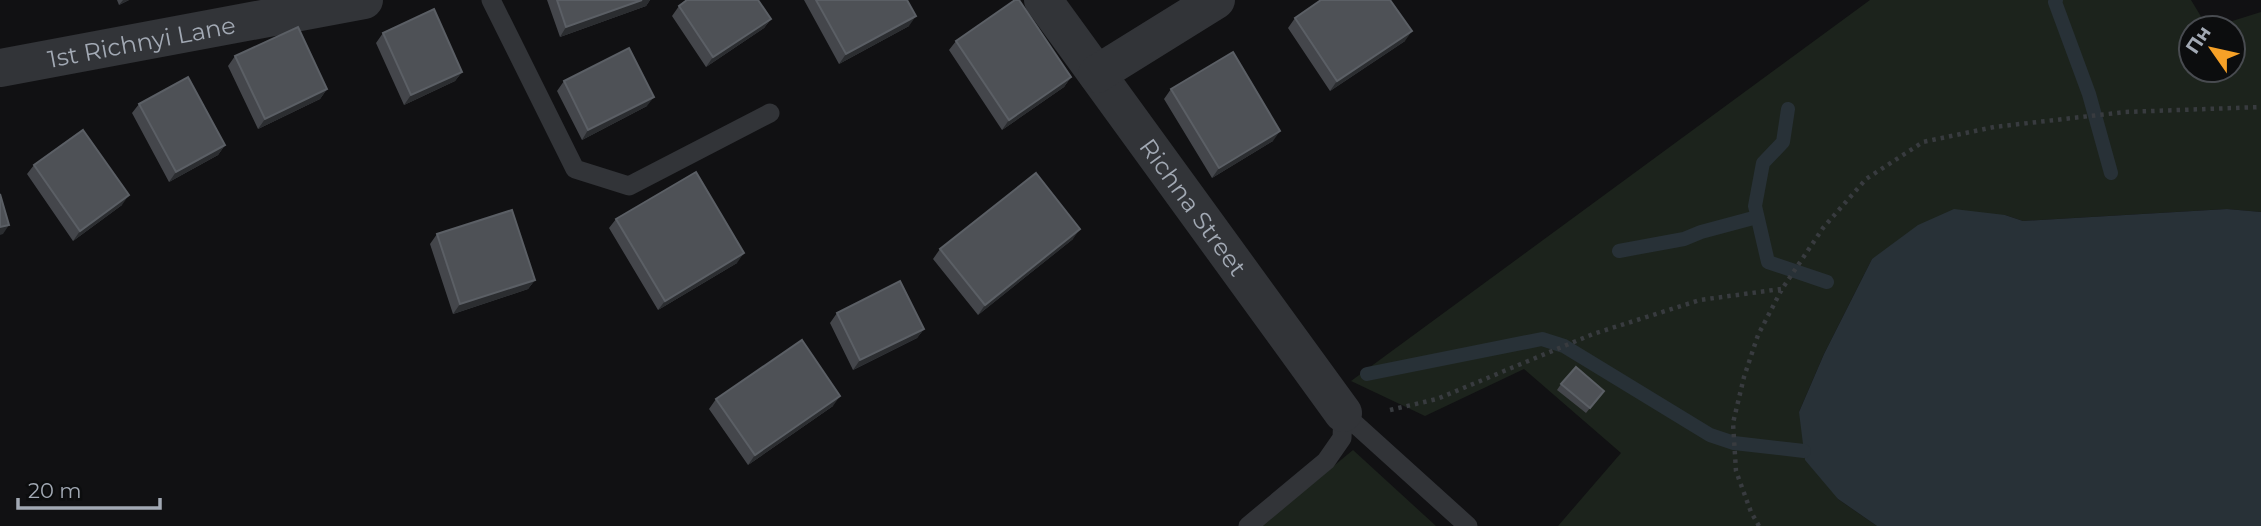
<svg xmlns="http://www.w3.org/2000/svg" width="2261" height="526" viewBox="0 0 2261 526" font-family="Montserrat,sans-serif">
<rect width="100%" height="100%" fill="#111113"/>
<!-- green -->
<path fill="#1c231c" d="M1870 0H2191L2208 28H2191V70H2233V28H2210L2261 12V212L2227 209 2023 221 2005 215 1872 259 1824 354 1799 412 1838 499 1877 526H1558L1621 453 1524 369 1425 416 1351 381Z
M1353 450 1436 526H1261Z"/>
<!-- water -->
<path fill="#283137" d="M1954 209 2005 215 2023 221 2227 209 2261 212V526H1877L1838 499 1805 460 1799 412 1824 354 1872 259 1918 225Z"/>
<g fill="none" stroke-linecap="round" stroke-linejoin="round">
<!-- stream -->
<path stroke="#283137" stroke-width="14" d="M2056 0 2055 2 2089 94 2111 173
M1788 109 1783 142 1763 163 1755 206 1768 262 1827 282
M1619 251 1684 239 1701 232 1757 217
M1367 374 1542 339 1564 346 1710 435 1734 443 1804 451"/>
<!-- path -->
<path stroke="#383b3f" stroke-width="4.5" stroke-dasharray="3.5 5" stroke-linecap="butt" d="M1390 410 1437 399 1593 334 1700 300 1781 289
M1759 526 1751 512 1736 471 1733 423 1744 377 1758 335 1782 289 1823 228 1866 179 1923 142 1994 127 2125 112 2261 107"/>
<!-- lane -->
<path stroke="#323438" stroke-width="19" d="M491 0 575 169 629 186 770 113
M1343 413 1468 526
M1248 526 1326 461 1342 438 1343 413"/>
<!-- street -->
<g stroke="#323438" stroke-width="38">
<path id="s1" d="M1043 0 1343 413"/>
<path id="s2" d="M0 68 364 0"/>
<path d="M1097 74 1216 0"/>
</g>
</g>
<!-- wall -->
<path fill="#44464b" d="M117 0H129L119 5Z
M547 0H650L646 6 560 37Z
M804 0H907L909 26 839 64Z
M679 6 771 19 764 28 706 67 672 16Z
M1295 18 1405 41 1330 91 1288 28Z
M383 33 462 72 455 81 404 105 376 43Z
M956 41 1071 77 1064 87 1002 130 949 50Z
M235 56 327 89 320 99 258 129 228 66Z
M564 81 647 106 582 140 557 91Z
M1171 89 1273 141 1212 178 1164 99Z
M139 104 225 145 218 155 169 182 132 113Z
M34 165 122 205 73 241 27 174Z
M616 219 737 263 658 310 609 228Z
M437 234 535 280 528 289 453 314 430 244Z
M1073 239 978 315 933 259 940 249Z
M837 313 924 329 917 338 853 370 830 323Z
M1561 384 1604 391 1586 413 1557 390Z
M716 399 833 406 748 465 709 409Z"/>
<!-- shaded-wall -->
<path fill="#2b2d30" d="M123 0H129L119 5Z
M642 0H650L646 6 560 37 566 27Z
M916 16 909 26 839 64 846 54Z
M771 19 764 28 706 67 713 57Z
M1412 31 1405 41 1330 91 1337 81Z
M462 72 455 81 404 105 411 95Z
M1071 77 1064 87 1002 130 1009 120Z
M327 89 320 99 258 129 265 119Z
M654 97 647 106 582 140 588 130Z
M1280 131 1273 141 1212 178 1219 168Z
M225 145 218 155 169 182 176 172Z
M129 195 122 205 73 241 80 231Z
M9 225 3 234 0 235V227Z
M1080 229 1073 239 978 315 985 305Z
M744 253 737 263 658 310 665 301Z
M535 280 528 289 453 314 460 304Z
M924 329 917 338 853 370 860 360Z
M840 396 833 406 748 465 755 455Z"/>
<!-- building -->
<path fill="#4e5156" stroke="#5b5f65" stroke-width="2" d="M557 0H642L566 27Z
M687 0H758L771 19 713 57 679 6Z
M816 0H907L916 16 846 54Z
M1015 0H1019L1071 77 1009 120 956 41Z
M1321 0H1390L1412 31 1337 81 1295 18Z
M434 9 462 72 411 95 383 33Z
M298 27 327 89 265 119 235 56Z
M629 48 654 97 588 130 564 81Z
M1233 52 1280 131 1219 168 1171 89Z
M188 77 225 145 176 172 139 104Z
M83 130 129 195 80 231 34 165Z
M696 172 744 253 665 301 616 219Z
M1036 173 1080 229 985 305 940 249Z
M0 194 9 225 0 227Z
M512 210 535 280 460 304 437 234Z
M900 281 924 329 860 360 837 313Z
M802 340 840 396 755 455 716 399Z
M1576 367 1604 391 1590 408 1561 384Z"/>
<g text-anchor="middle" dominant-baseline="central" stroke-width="5" stroke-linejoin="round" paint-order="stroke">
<!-- street labels -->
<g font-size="24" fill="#a2a9b4" stroke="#0c0d0e">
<text stroke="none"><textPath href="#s2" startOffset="144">1st Richnyi Lane</textPath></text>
<text stroke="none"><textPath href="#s1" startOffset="256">Richna Street</textPath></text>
</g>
</g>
<!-- north arrow -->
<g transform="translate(2212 49) rotate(304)"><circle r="33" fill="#0c0d0e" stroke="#484b50" stroke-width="2"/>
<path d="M0-5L12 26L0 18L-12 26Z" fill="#f6a127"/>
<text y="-10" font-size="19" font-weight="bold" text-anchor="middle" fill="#a2a9b4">Пн</text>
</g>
<!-- scale -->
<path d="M18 498v10h142v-10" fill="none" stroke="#a2a9b4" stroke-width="3.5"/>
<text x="28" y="498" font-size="21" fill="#a2a9b4" stroke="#0c0d0e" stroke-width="5" paint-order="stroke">20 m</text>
</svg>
